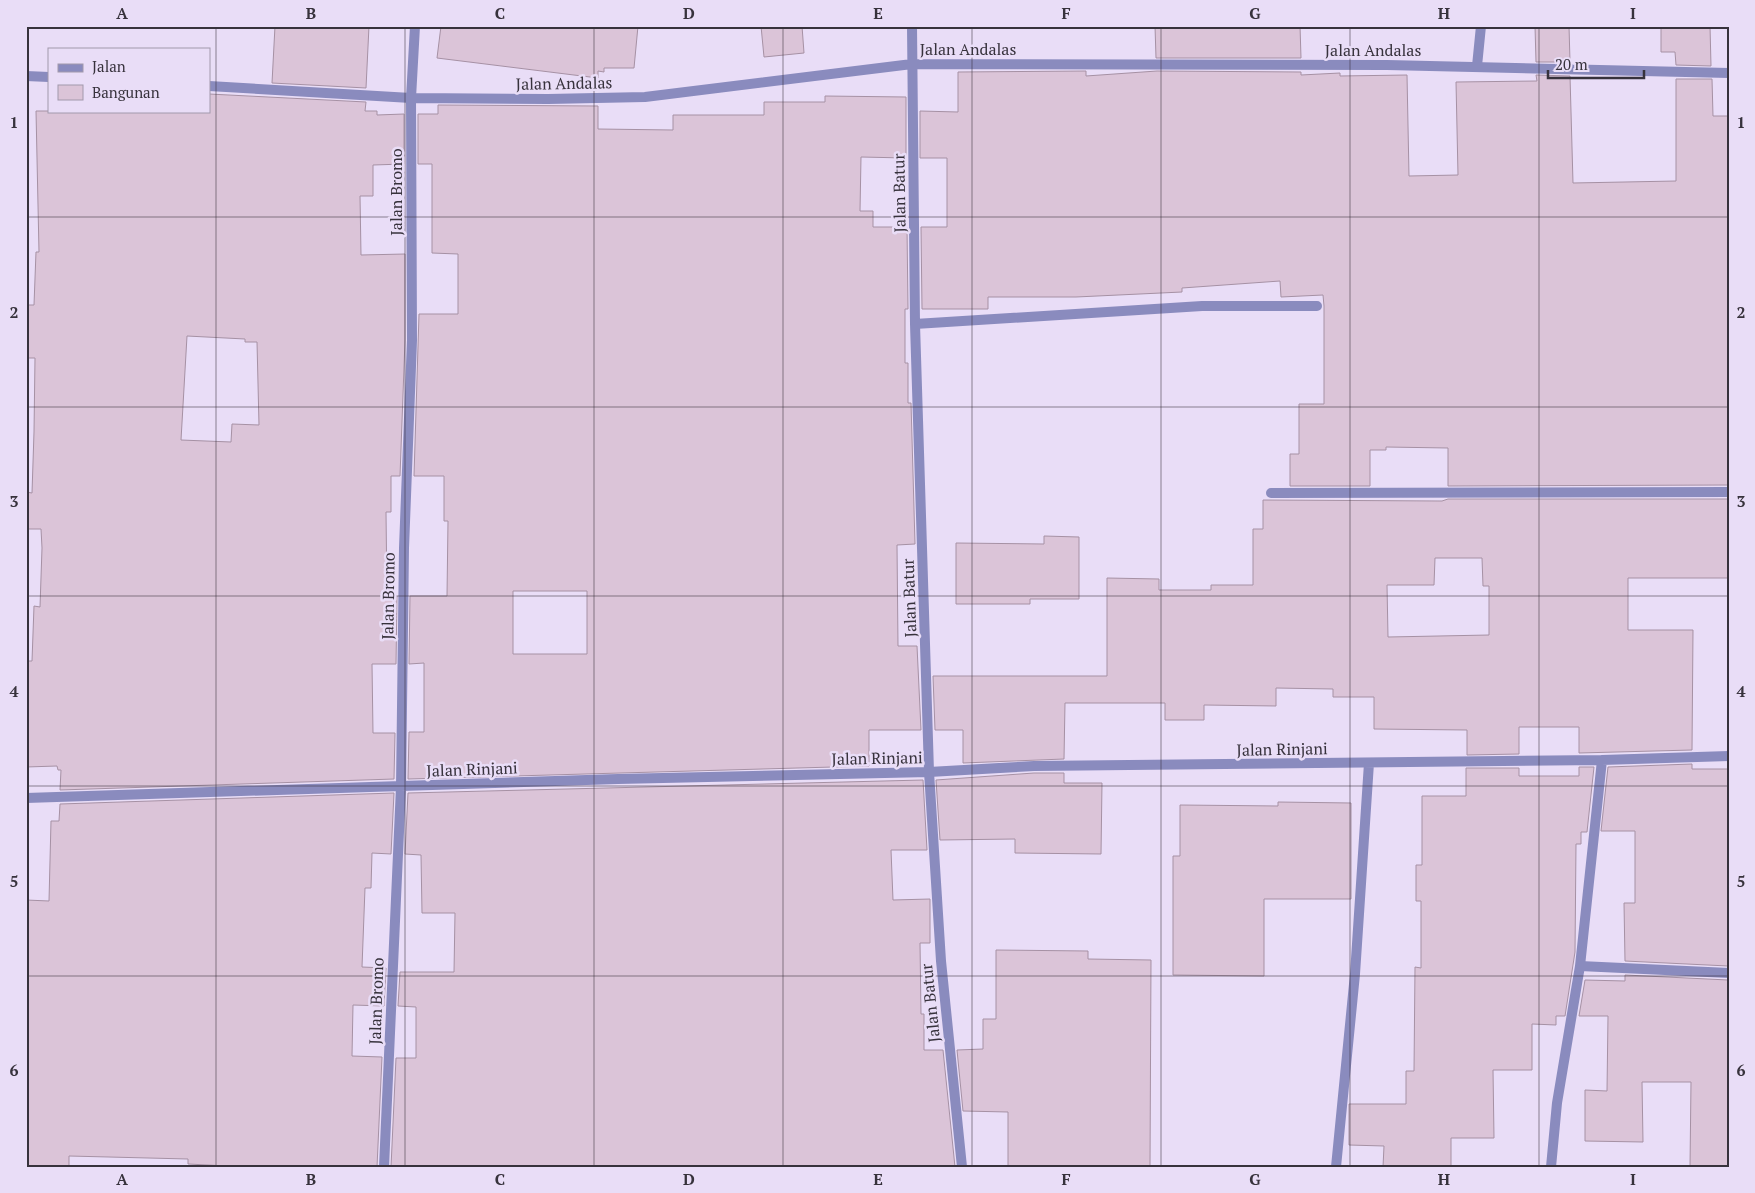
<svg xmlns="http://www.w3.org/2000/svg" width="1755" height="1193" viewBox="0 0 1755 1193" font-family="'PT Serif',serif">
<rect width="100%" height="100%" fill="#e9ddf7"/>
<!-- building -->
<path fill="#dbc4d8" stroke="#a691a4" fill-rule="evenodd" d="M275 26H369L366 88 272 83Z
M441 26H638L634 68H604V72L598 71V78L437 58Z
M761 26H802L804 53 764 57Z
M1155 26H1300L1301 58H1156Z
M1535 26H1569L1570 62H1536Z
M1661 26H1710L1711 66 1676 65 1675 52H1661Z
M1086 71V76L1157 71 1301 72V75L1340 73V76L1407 75 1409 176 1458 175 1456 82 1537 81 1536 75 1570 76 1573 183 1676 181V79H1712L1713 116H1729V485L1448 486V448L1386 447V450H1370V486H1290V454H1299V404H1324V306L1323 295 1281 297 1280 281 1182 288V292L1076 297H988V309H922L921 227H947V158H920V111L958 112V72Z
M209 94 366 102 365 111H377V115L404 114V164L373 165V196H360L361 255 405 254V340L400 476H391V512H386L387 596H397L396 664H372L373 733H395L394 779 60 790 61 770H58L57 766 26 767V661H32L34 606 40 607 42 548 41 529H26V492L32 493 34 432 35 358H26V305H34L36 252H39L36 111H209ZM187 336 245 339V342H257L259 425 232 424 231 442 181 440Z
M825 96 906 97V158L861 157 860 211H873V227H907L908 309H905V363H908V403H911L915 544 897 545 898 646H917L921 730H869V766L408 779 409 732H424V663L409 664 410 596H447L448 521H444V476H414L419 314H458V254L432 253V164H418V114H438V105L598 106V129L673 130V115H764V102H825ZM513 591H587V654H513Z
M1448 499H1729V578H1628V630H1693L1692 750 1579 753V727H1519V754L1467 755V730L1374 729V697H1333V689L1276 688V706L1204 705V720H1165V703H1065L1064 759 963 763V730H935L933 676H1107V578L1159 579V590H1211V585H1253V529H1263V500L1442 501ZM1435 558H1482L1483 586H1489V635L1388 637 1387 585H1434Z
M1044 536 1079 537V599H1030V604H956V543L1044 544Z
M1692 764V769H1729L1728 966 1625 961 1624 903H1635V831H1601L1608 767Z
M1579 767H1594L1587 832H1581V844H1576L1575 952 1565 1016H1556V1025L1532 1024V1070H1493L1494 1138H1451V1167H1383L1384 1146 1349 1145V1104H1406V1071H1414L1415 967 1421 968V901H1416V865H1422V796H1466V768H1519V776H1579Z
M1034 773H1064V783H1102L1101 854 1015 853V839L940 840 936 780Z
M923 780 927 850H891L893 900 930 899V943H920L921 1014H924V1050H943L955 1167H391L396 1058H416V1007L398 1006 400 972H454L455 913H422L421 855 405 854 408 793Z
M394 793 391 854 372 853 371 888H365L362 967 386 968 384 1006 353 1005 352 1056 382 1057 377 1167H247L188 1164V1159L69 1156V1167H26V900L49 901 51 821H59L60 804Z
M1278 802 1351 803V899H1264V976L1173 975V856H1180V805L1278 806Z
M996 950 1088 951V959L1151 960 1150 1167H1008V1112L963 1111 957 1050 983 1049V1019H996Z
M1625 975 1728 980 1729 1167H1690L1691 1082H1642L1643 1142 1585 1141V1090L1607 1091 1608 1016H1579L1585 980 1625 981Z"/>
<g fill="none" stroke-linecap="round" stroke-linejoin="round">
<!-- minor -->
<path stroke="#8a8bbe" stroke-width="10" d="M912 26 915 324 929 772 941 961 962 1167
M1477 66 1481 26
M26 76 49 77
M209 86 411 98 548 99 645 97 912 64 1387 65 1729 73
M915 324 1202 306H1317
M1271 493 1729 492
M26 798 618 779 929 772 1034 766 1602 760 1729 756
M1580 966 1729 973
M384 1167 401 787 404 548 412 340 411 98 415 26
M1336 1167 1355 974 1369 763
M1551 1167 1557 1103 1580 966 1602 760"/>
</g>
<!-- grid -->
<path fill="none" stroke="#37323c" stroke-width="1" stroke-opacity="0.55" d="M216 26V1167M405 26V1167M594 26V1167M783 26V1167M972 26V1167M1161 26V1167M1350 26V1167M1539 26V1167M26 217H1729M26 407H1729M26 596H1729M26 786H1729M26 976H1729"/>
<g text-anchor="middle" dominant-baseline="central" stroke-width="5" stroke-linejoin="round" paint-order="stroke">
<!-- street labels -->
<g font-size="16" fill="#37323c" stroke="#e9ddf7">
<text x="968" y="49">Jalan Andalas</text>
<text x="1373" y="50">Jalan Andalas</text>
<text transform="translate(564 83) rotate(-1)">Jalan Andalas</text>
<text transform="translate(396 192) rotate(-90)">Jalan Bromo</text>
<text transform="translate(899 193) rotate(-91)">Jalan Batur</text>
<text transform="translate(388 596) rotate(-89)">Jalan Bromo</text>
<text transform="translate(909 598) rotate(-92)">Jalan Batur</text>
<text transform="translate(1282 749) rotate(-1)">Jalan Rinjani</text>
<text transform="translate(877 758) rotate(-1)">Jalan Rinjani</text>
<text transform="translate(472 769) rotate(-2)">Jalan Rinjani</text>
<text transform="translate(376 1001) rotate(-88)">Jalan Bromo</text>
<text transform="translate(930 1003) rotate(-96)">Jalan Batur</text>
</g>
</g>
<!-- border -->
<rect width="1755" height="1193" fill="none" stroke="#e9ddf7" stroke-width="55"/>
<!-- legend -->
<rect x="48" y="48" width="162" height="65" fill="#e9ddf7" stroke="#a299ac"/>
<rect x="58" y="64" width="25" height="8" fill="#8a8bbe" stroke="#a299ac"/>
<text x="92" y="72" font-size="15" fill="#37323c">Jalan</text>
<rect x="58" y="85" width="25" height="15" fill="#dbc4d8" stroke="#a299ac"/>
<text x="92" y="98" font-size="15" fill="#37323c">Bangunan</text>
<!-- scale -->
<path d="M1548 70v8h96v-8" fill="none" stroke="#37323c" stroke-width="2.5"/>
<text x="1555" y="70" font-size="15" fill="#37323c" stroke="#e9ddf7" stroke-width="4" paint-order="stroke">20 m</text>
<rect x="28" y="28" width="1700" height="1138" fill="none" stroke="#37323c" stroke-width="2"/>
<g font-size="16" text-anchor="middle" font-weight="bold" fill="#37323c">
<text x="122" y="19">A</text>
<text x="311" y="19">B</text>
<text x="500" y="19">C</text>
<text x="689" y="19">D</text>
<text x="878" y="19">E</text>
<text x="1066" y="19">F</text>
<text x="1255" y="19">G</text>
<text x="1444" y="19">H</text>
<text x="1633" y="19">I</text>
<text x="14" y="128">1</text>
<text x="1741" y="128">1</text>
<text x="14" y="318">2</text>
<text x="1741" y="318">2</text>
<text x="14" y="507">3</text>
<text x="1741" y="507">3</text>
<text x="14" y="697">4</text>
<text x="1741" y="697">4</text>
<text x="14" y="887">5</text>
<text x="1741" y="887">5</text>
<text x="14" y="1076">6</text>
<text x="1741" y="1076">6</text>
<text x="122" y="1185">A</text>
<text x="311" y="1185">B</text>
<text x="500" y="1185">C</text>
<text x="689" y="1185">D</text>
<text x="878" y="1185">E</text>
<text x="1066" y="1185">F</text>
<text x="1255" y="1185">G</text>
<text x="1444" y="1185">H</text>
<text x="1633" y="1185">I</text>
</g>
</svg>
